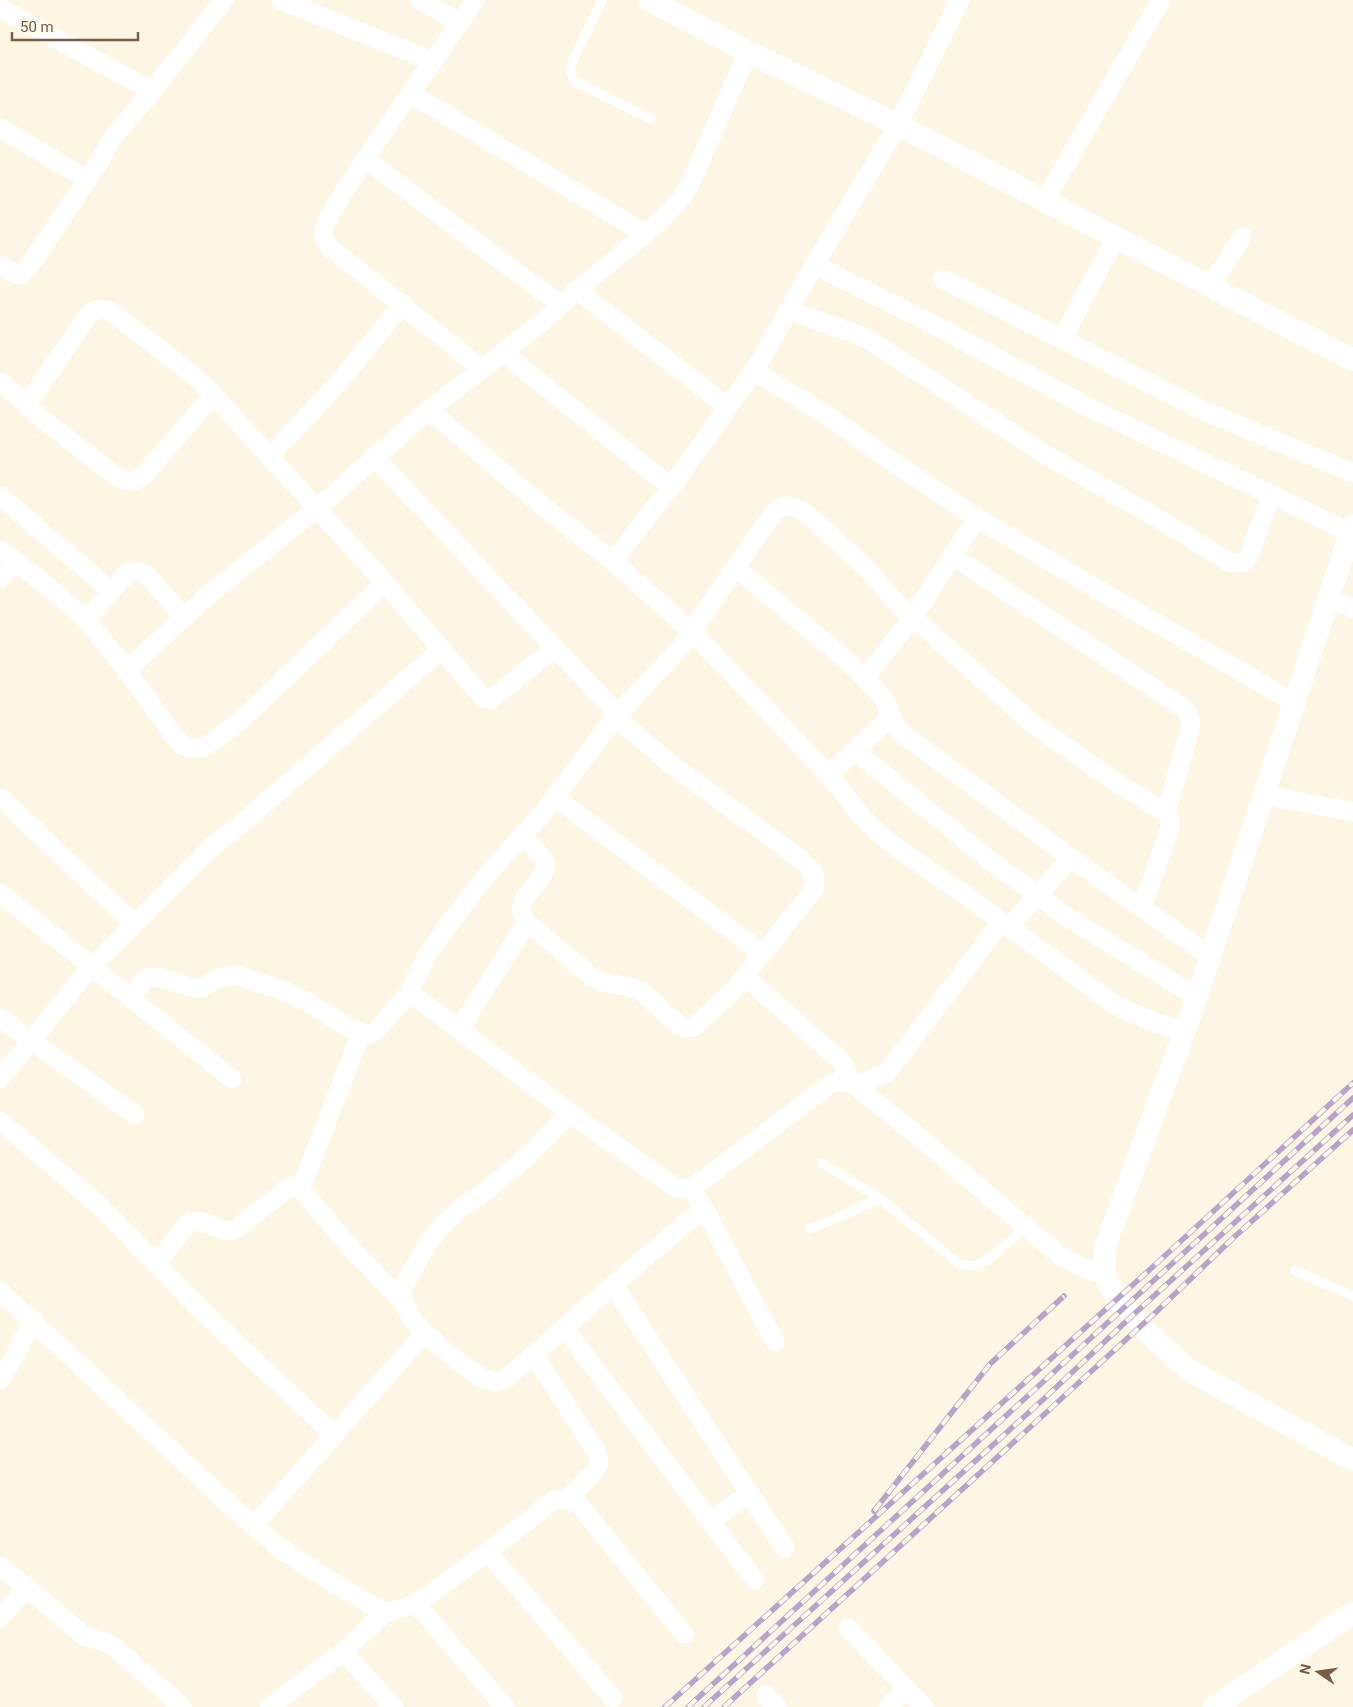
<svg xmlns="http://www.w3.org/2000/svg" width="1353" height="1707" viewBox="0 0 1353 1707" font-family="Roboto,sans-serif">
<rect width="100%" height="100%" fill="#fef6e4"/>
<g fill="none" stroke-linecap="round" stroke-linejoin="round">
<!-- service -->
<path stroke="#fff" stroke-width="9" d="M602 0 573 60C570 70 569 74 576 82L651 119
M822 1163 881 1199 959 1264 974 1266 986 1261 1026 1227
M810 1229 881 1199
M1295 1271 1353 1296"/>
<!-- minor -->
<path stroke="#fff" stroke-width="19" d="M281 0 434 62
M420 0 460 23
M475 0C435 61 391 118 352 180 344 192 327 216 324 229 322 238 327 243 332 249L482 369
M0 8 152 91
M411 94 646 234
M0 128 88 180
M365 159 561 305
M1045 200 1161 0
M0 265 16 274H22L28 268 98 164 113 137 145 100 224 0
M815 265 923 319 1090 408 1353 534
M943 279 1206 412 1353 473
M1211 286 1242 237
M577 290 728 407
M789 310 866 338 1041 452 1157 518 1229 562C1239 565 1243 565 1249 556L1271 495
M1062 339 1116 237
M503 353 671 487
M754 371 831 418 890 460 977 518 1114 599 1294 702
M0 381 46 422 117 477C128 483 135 482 145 474L213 395
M27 405 86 318C94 309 99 308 110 311L188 371 207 388 385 583 483 698 490 700 494 697 555 648
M429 410 546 509 613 561 692 632 829 775 859 813 876 831 901 851 960 891 1114 1004C1137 1016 1159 1025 1184 1032
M269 457 338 383 403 304
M374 457 612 708 615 717 671 764 804 862C813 870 816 877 814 889L735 989 694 1027 686 1028 679 1025 642 992C625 982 610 988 592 977L527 922C507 896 549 885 545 863 542 852 529 843 521 836
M0 496 111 591
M0 549C28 572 61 594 85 620 119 656 147 699 176 739L184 746 193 749 202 748 216 739 241 720 385 583
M953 556 1182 707C1191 715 1192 722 1189 733L1166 813
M613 561 671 487 754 371 822 252 898 125 960 0
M736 568 839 654 865 678 886 702 891 717 899 731 1071 858 1210 956
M0 578 16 563
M1329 598 1353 608
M86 621 127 573 139 571 149 577 184 618
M126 671 206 597 321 505 429 410 542 322 577 290 655 226 681 199 690 184 748 52
M865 678 913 617 977 518
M855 751 1003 871 1038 894 1062 914 1197 997
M829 775 891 717
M1264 795 1353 812
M0 797 134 924
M556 798 763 954
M0 893 232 1079
M745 977 840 1060 846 1069 847 1081
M409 992 570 1113 676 1188 686 1189 698 1184 830 1084 839 1081 852 1083 918 1136 1058 1254 1079 1266 1104 1275
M129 997 143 981 148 977 162 978 193 988H201L219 978 236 975 284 991 306 1001 349 1028 361 1033 370 1034 377 1030 409 992 428 954 441 935 484 878 543 813 615 717 681 647 771 516C785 502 793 504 809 515L867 569 897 603 1034 725 1116 782 1166 813 1170 820V828L1142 908
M0 1018 135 1115
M459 1030 527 922
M0 1079 91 967 213 846 253 814 442 649
M852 1083 864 1082 887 1073 1001 922 1012 924 1071 858
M570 1113 531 1153 485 1192 463 1206 443 1225 428 1243 402 1289 404 1303 413 1320 425 1333 459 1362 482 1378 495 1382 504 1380 513 1373 613 1285 704 1208
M0 1121 100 1206 198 1307 334 1435
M301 1189 361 1033
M697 1198 704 1208 775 1342
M156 1264 187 1225C201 1213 217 1235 235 1230L288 1188 295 1186 301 1189 348 1245 404 1303
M613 1285 785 1548
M0 1291 228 1503 277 1546 327 1579 385 1613
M564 1328 755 1580
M534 1355 597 1453 599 1462 595 1471 568 1498
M0 1380 13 1360 33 1320
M710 1521 749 1494
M254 1525 425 1333
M488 1552 613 1698
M0 1565 84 1636 106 1642 115 1647 182 1707
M416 1604 505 1707
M0 1618 26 1589
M848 1628 924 1707
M343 1652 394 1707
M766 1695 777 1707
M269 1707 343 1652 385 1613 416 1604 488 1552 554 1500 568 1498 580 1506 684 1634
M888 1707 907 1689"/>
<!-- tertiary -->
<path stroke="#fff" stroke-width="22" d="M649 0 748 52 898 125 1353 360
M1353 525 1197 997 1105 1247 1104 1275 1117 1299 1136 1319 1140 1325 1187 1369 1353 1460
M1214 1707 1353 1613"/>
<defs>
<path id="rail" d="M874 1511 990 1364 1064 1296
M665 1707 1157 1263 1353 1083
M688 1707 1353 1098
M704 1707 1047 1396 1133 1315 1353 1115
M724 1707 1154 1314 1231 1240 1353 1130"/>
</defs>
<!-- rail casing -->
<use href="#rail" stroke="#b9a1c9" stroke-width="5.5"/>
<!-- rail -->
<use href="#rail" stroke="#fff9ec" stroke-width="4" stroke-dasharray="11" stroke-linecap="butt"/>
</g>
<!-- north arrow -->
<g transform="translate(1318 1672) rotate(283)" stroke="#fff9ec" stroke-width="4" paint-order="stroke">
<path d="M0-4L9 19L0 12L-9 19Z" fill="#7a5c46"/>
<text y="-8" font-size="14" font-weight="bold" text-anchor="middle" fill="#7a5c46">N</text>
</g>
<!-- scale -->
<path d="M12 32v8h126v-8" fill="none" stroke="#7a5c46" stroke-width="2.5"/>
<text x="20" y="32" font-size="15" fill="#7a5c46" stroke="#fff9ec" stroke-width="4" paint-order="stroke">50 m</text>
</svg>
